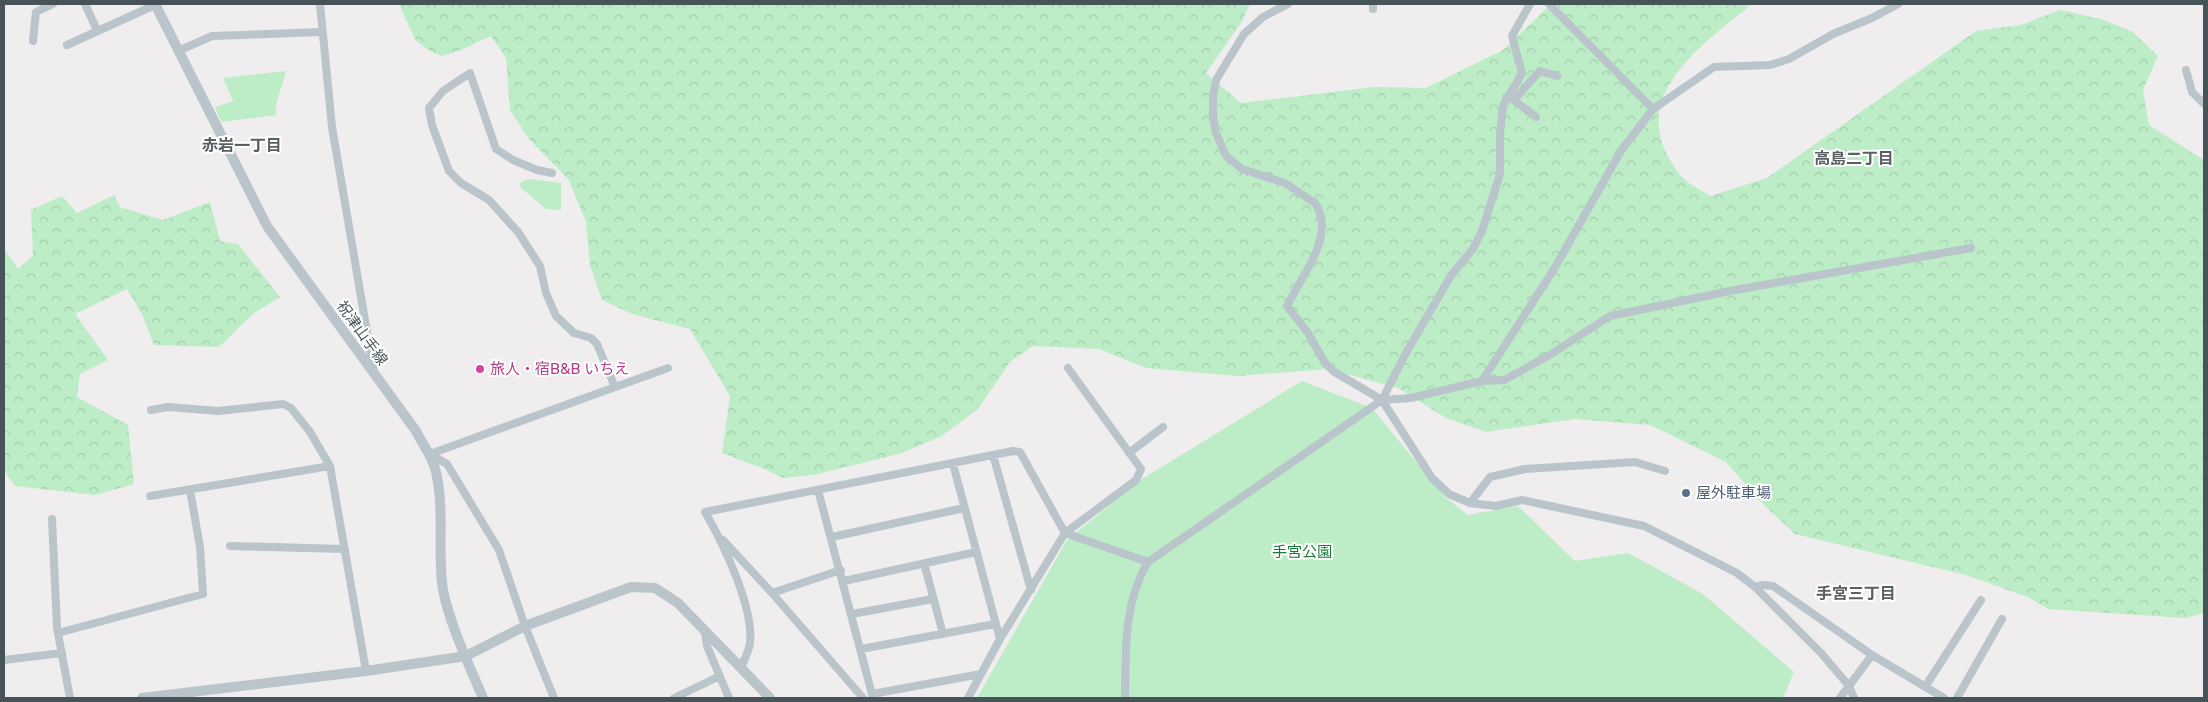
<svg xmlns="http://www.w3.org/2000/svg" width="2208" height="702" viewBox="0 0 2208 702" font-family="Rubik,'Noto Sans JP',sans-serif">
<defs>
<pattern id="forest-crowns" width="20" height="18" patternUnits="userSpaceOnUse" patternTransform="scale(1.25)"><rect width="20" height="18" fill="#bcedc6"/><path d="M2 6a3 3 0 1 1 6 0M12 15a3 3 0 1 1 6 0" fill="none" stroke="#a3cdac"/></pattern>
</defs>
<rect width="100%" height="100%" fill="#f0edee"/>
<!-- forest -->
<path fill="url(#forest-crowns)" d="M399 4H1250L1241 23 1206 73 1241 103 1375 87 1426 88 1503 50 1551 4H1752C1698 48 1620 101 1681 176 1688 184 1701 190 1710 196L1767 178 1976 31 2021 25 2060 10 2101 19 2133 32 2158 56 2143 90 2149 125 2204 160V613L2185 618 2048 609 2030 598 1966 575 1795 534 1761 502 1726 462 1650 425 1574 419 1486 432 1446 418 1398 388 1328 369 1238 376 1146 368 1099 349 1033 346 1010 362 978 409 940 437 899 454 813 475 783 478 765 469 722 453 730 396 690 329 632 314 602 300 590 265 586 222 569 180 529 139 510 110 506 58 491 36 461 50 442 56 432 52 416 41Z
M114 195 120 207 163 220 210 202 220 241 238 244 280 297 254 313 219 347 154 345 142 314 127 289 75 314 108 360 80 374 77 397 128 425 134 484 95 495 15 486 4 470V249L18 269 33 256 31 210 62 196 77 213Z"/>
<!-- park -->
<path fill="#bcedc6" d="M286 71C283 86 274 101 276 115L221 122 215 107 233 101 223 78Z
M529 179 561 183V210L546 209 520 187 521 182Z
M1302 381 1372 408 1445 497 1468 515 1518 506 1575 561 1628 553 1703 594 1794 672 1783 698H977L1067 540 1142 479Z"/>
<g fill="none" stroke-linecap="round" stroke-linejoin="round">
<!-- minor -->
<path stroke="#b9c5ca" stroke-width="8" d="M85 4 97 30
M320 4 332 127 374 373
M1288 4 1263 17 1244 34 1216 80 1213 98V116L1216 133 1226 156 1242 169 1285 183 1315 203C1337 236 1301 276 1287 306L1308 333 1325 363 1333 371 1382 400 1432 478 1449 494 1470 503 1496 506 1522 500 1644 526 1737 573 1755 587 1821 653 1849 686 1854 698
M1373 4V9
M1549 4 1653 109
M33 41 36 12 53 4
M67 45 155 5
M178 51 212 36 322 32
M2186 70 2192 92 2204 104
M1511 98 1536 117
M1514 100 1540 71 1557 76
M552 173 537 170 513 160 496 149 470 73 443 91 429 108 432 125 449 171 461 183 489 200 518 232 540 266 546 293 556 316 574 333 591 338 597 344 615 387
M1482 381 1554 269 1621 151 1653 109 1714 67 1770 65 1789 59 1833 34 1872 18 1898 4
M1382 400 1411 398 1482 381 1504 380 1548 356 1610 316 1735 290 1971 248
M151 410 168 407 218 411 283 404 291 408 310 432 330 466 366 671
M1129 453 1163 427
M430 454 447 464 499 550 525 626 554 698
M430 454 668 368
M993 455 1031 590
M953 464 1000 639
M818 490 873 698
M150 496 330 466
M1470 503 1490 477 1525 469 1635 462 1665 471
M52 519 57 628 70 698
M832 537 964 508
M723 540 772 593 863 698
M230 546 345 549
M924 563 943 634
M844 581 976 552
M1755 587 1763 585 1773 586 1872 655 1944 698
M772 593 841 570
M852 614 933 599
M58 633 203 594 200 547 190 490
M705 633 707 646 729 698
M861 649 995 624
M4 660 62 653
M741 668C744 660 749 651 750 643 754 607 723 543 705 512L1013 451 1020 452 1065 533 1148 562
M1925 687 1981 600
M872 694 981 674
M674 698 720 676
M968 698 1000 639 1065 533 1136 480 1141 469 1068 368
M1125 698C1126 652 1123 603 1148 562L1382 400 1407 351 1452 274 1473 249 1482 231 1500 174V134L1503 106 1522 73 1512 36 1530 4
M1840 698 1872 655
M1957 698 2002 619"/>
<!-- tertiary -->
<path stroke="#b9c5ca" stroke-width="10" d="M155 4 267 226 416 431C423 445 433 457 436 472 445 511 437 552 443 590 450 625 469 665 483 698
M142 698 366 671 466 656 525 626 631 587 655 588 678 603 770 698"/>
</g>
<!-- markers -->
<circle fill="#d1479c" stroke="#fff" stroke-width="2" cx="480" cy="369" r="5"/>
<circle fill="#5c6f8a" stroke="#fff" stroke-width="2" cx="1686" cy="493" r="5"/>
<g text-anchor="middle" dominant-baseline="central" stroke-width="4" stroke-linejoin="round" paint-order="stroke">
<!-- street labels -->
<g font-size="15" fill="#46545a" stroke="#fff">
<text transform="translate(362 333) rotate(54)">祝津山手線</text>
</g>
<!-- hotel labels -->
<g font-size="15" fill="#b23c85" stroke="#fff" text-anchor="start">
<text x="490" y="369">旅人・宿B&amp;B いちえ</text>
</g>
<!-- service labels -->
<g font-size="15" fill="#4e5e75" stroke="#fff" text-anchor="start">
<text x="1696" y="493">屋外駐車場</text>
</g>
<!-- park labels -->
<g font-size="15" fill="#197937" stroke="#fff">
<text x="1302" y="552">手宮公園</text>
</g>
<!-- neighbourhood labels -->
<g font-size="16" font-weight="bold" fill="#5a5f62" stroke="#fff">
<text x="242" y="145">赤岩一丁目</text>
<text x="1854" y="158">高島二丁目</text>
<text x="1856" y="593">手宮三丁目</text>
</g>
</g>
<!-- border -->
<rect width="2208" height="702" fill="none" stroke="#46545a" stroke-width="10"/>
</svg>
